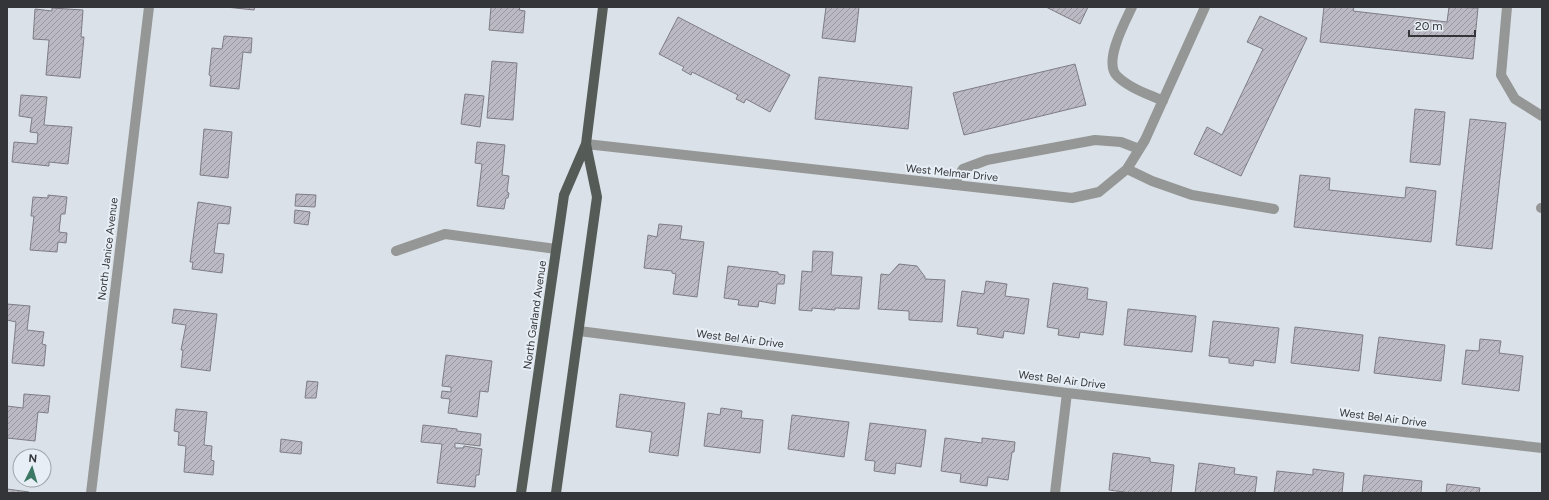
<svg xmlns="http://www.w3.org/2000/svg" width="1549" height="500" viewBox="0 0 1549 500" font-family="Figtree,sans-serif">
<defs>
<pattern id="building-hatch" width="6" height="6" patternUnits="userSpaceOnUse"><rect width="6" height="6" fill="#bbb9c3"/><path d="M-1 1l2-2M0 6l6-6M5 7l2-2" fill="none" stroke="#99979f"/></pattern>
</defs>
<rect width="100%" height="100%" fill="#dae1e8"/>
<!-- building -->
<path fill="url(#building-hatch)" stroke="#7e7d86" d="M226 7H255L254 10Z
M491 7H520L519 10 525 11 523 33 489 30Z
M826 7H859L855 42 822 38Z
M1046 7H1088L1080 24Z
M1324 7H1354L1353 11 1447 22 1449 7 1478 8 1473 59 1320 42Z
M52 8 83 10 81 37H84L80 78 46 75 49 40 33 39 35 9 52 11Z
M1260 16 1307 38 1241 176 1194 154 1207 127 1222 135 1263 49 1247 42Z
M678 17 790 75 770 112 746 99 744 103 736 99 738 95 692 72 691 75 682 70 684 67 659 54Z
M224 36 252 38 251 53 243 52 239 89 210 86 211 76 209 75 212 48 222 49Z
M492 61 517 63 513 120 487 118Z
M1075 64 1086 105 964 135 953 93Z
M819 77 912 87 908 129 815 119Z
M465 94 484 96 480 127 461 124Z
M21 95 47 97 44 125 72 127 68 164 49 162V166L12 162 14 142 37 144 38 133 30 132 32 118 19 116Z
M1415 109 1445 112 1440 165 1410 162Z
M1470 119 1506 123 1492 249 1456 245Z
M204 129 232 132 228 178 200 175Z
M477 142 505 145 502 175 509 176 507 192 509 193 508 198H506L504 209 477 206 482 164 475 163Z
M1300 175 1330 178 1329 190 1405 198 1406 187 1436 191 1431 242 1294 227Z
M296 194 316 195 315 207 295 206Z
M48 195 67 197 65 214H61L59 232 67 233 66 243 58 242 57 252 30 250 34 216H31L33 197 48 198Z
M198 202 231 207 229 224 218 223 214 253 224 254 222 273 192 269 193 262H190Z
M295 210 310 212 308 225 294 223Z
M659 224 682 226 680 239 704 242 697 297 673 294 676 274 672 273V271L644 268 648 235 657 237Z
M813 251 833 252 831 275 862 277 859 309 835 308V310L812 308V311L799 310 802 271 812 272Z
M899 264 917 266 925 277V279L945 280 942 322 909 320V311L878 309 881 274 889 275Z
M728 266 778 272V274L785 275 784 284H777L775 304 759 301 758 307 738 305 739 300 724 298Z
M986 281 1007 284 1005 296 1029 299 1024 334 1004 331 1003 338 977 334 978 328 957 326 962 291 984 294Z
M1053 283 1088 288 1087 299 1107 302 1103 335 1080 332 1079 338 1058 335 1059 329 1047 327Z
M7 304 30 306 27 330 44 332 42 344 46 345 44 366 12 363 16 322 7 320Z
M174 309 217 314 210 371 181 367 183 350H181L186 325 172 323Z
M1128 309 1196 316 1192 352 1124 345Z
M1213 321 1279 328 1275 363 1254 360 1253 366 1229 363V358L1209 356Z
M1295 327 1363 335 1359 371 1291 363Z
M1379 337 1445 345 1441 381 1374 373Z
M1480 339 1501 341 1499 353 1523 356 1519 391 1462 384 1466 350 1479 351Z
M446 355 492 361 488 392 480 391 477 417 448 413 450 399 441 398 442 391 451 392V387L442 386Z
M307 381 318 382 316 398H305Z
M24 394 50 396 48 413 38 412 35 441 7 438V406L23 408Z
M620 394 685 403 678 456 649 452 652 432 616 427Z
M721 408 742 411 741 418 763 420 760 453 704 446 708 413 720 415Z
M176 409 207 412 204 445 212 446 211 460 214 461 213 475 184 472 186 446 178 445 179 432 174 431Z
M792 415 849 422 844 457 788 449Z
M870 423 926 430 921 467 896 463 895 474 874 471 875 461 865 460Z
M423 425 457 429V431L481 434 480 446 455 443V448H463L464 446 482 449 479 475H476L475 487 437 483 442 444 421 442Z
M945 438 982 443V438L1015 442 1014 452H1012L1008 480 988 477 987 486 960 482 961 474 941 471Z
M281 439 302 442 301 454 280 452Z
M1113 453 1150 458V462L1174 465 1171 493H1131L1109 490Z
M1199 463 1235 468 1234 474 1257 477 1255 493H1195Z
M1313 469 1344 473 1342 493H1274L1277 471 1313 475Z
M1364 475 1422 481 1421 493H1362Z
M1447 484 1480 488 1479 493H1446Z
M7 489 29 492V493H7Z"/>
<g fill="none" stroke-linecap="round" stroke-linejoin="round">
<!-- minor -->
<path stroke="#949795" stroke-width="10" d="M1132 7C1125 22 1103 62 1117 76 1129 88 1148 94 1163 101
M1507 7 1501 75 1515 99 1542 116
M586 144 1072 198 1099 192 1127 169 1145 140 1205 7
M1127 169 1152 181 1192 195 1274 209
M953 185 963 169 987 160 1095 140 1121 142 1139 149
M1541 208H1542
M396 251 445 234 556 249
M579 331 1067 393 1542 448
M91 493 149 7
M1055 493 1067 393"/>
<!-- major -->
<path stroke="#555c57" stroke-width="10" d="M521 493 564 195 586 144 603 7
M556 493 597 197 586 144"/>
</g>
<g text-anchor="middle" dominant-baseline="central" stroke-width="4" stroke-linejoin="round" paint-order="stroke">
<!-- street labels -->
<g font-size="11" fill="#333538" stroke="#e7eef6">
<text transform="translate(952 173) rotate(6)">West Melmar Drive</text>
<text transform="translate(108 249) rotate(-83)">North Janice Avenue</text>
<text transform="translate(535 315) rotate(-82)">North Garland Avenue</text>
<text transform="translate(740 339) rotate(7)">West Bel Air Drive</text>
<text transform="translate(1062 380) rotate(7)">West Bel Air Drive</text>
<text transform="translate(1383 418) rotate(7)">West Bel Air Drive</text>
</g>
</g>
<!-- border -->
<rect width="1549" height="500" fill="none" stroke="#333538" stroke-width="16"/>
<!-- north arrow -->
<g transform="translate(32 468) rotate(5)"><circle r="19" fill="#e7eef6" stroke="#9fa4aa"/>
<path d="M0-3L7 15L0 10L-7 15Z" fill="#3c7964"/>
<text y="-6" font-size="11" font-weight="bold" text-anchor="middle" fill="#333538">N</text>
</g>
<!-- scale -->
<path d="M1409 30v6h66v-6" fill="none" stroke="#333538" stroke-width="2"/>
<text x="1415" y="30" font-size="12" fill="#333538" stroke="#e7eef6" stroke-width="3" paint-order="stroke">20 m</text>
</svg>
